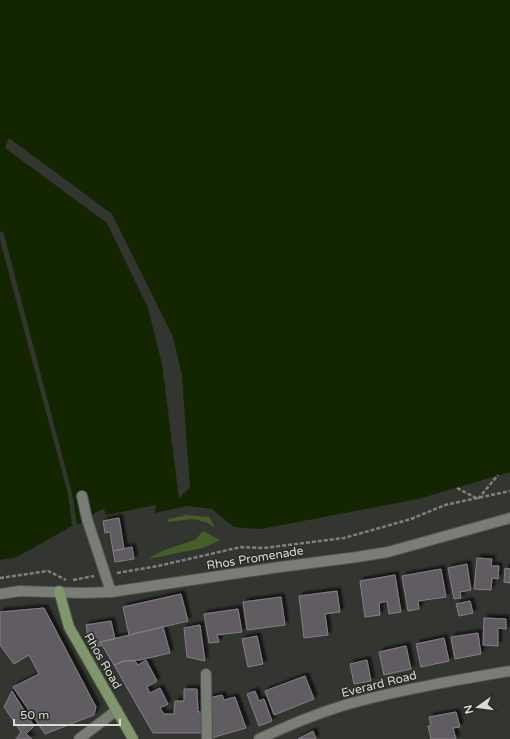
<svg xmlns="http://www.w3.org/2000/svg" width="510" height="739" viewBox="0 0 510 739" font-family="'Varela Round',sans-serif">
<defs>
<filter id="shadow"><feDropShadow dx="3.5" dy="-3.5" stdDeviation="1" flood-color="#0009"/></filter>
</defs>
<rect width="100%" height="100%" fill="#333630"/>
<!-- green -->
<path fill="#435f26" d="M186 515 209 517 215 528 206 522 192 519 167 522 169 519Z
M203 531 220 540 203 548 148 559 164 550 195 540Z"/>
<!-- water -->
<path fill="#132600" d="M0 0H510V472L418 499 261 529 234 527 212 509 187 506 155 513 156 505 106 515 104 509C89 513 87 524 72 526L17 557 0 560Z"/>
<!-- pier -->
<path fill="#333630" d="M9 138 112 214 173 337 182 376 190 488 179 498 162 364 148 308 107 223 5 148Z
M3 231 72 493 77 525 72 526 68 494 0 240V232Z"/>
<!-- building -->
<path fill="#615c62" stroke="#847f85" filter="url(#shadow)" d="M119 518 124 549 113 551 110 532 105 533 103 521Z
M132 547 134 559 115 562 113 551Z
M477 558 492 559 491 566H499L498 579 492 578 491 590 474 589Z
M467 564 471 590 460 592 461 598 454 599 448 568Z
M505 568 510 569V583L504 582Z
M441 569 446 597 418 601 419 609 408 611 402 576Z
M395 575 401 612 389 614 387 601 379 603 380 615 365 617 360 581Z
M337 591 340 612 325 614 328 635 304 638 299 596Z
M181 594 188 621 129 635 123 607Z
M281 597 285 625 247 630 243 602Z
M470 601 473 613 459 616 456 604Z
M44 608 96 707 94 715 45 734 13 687 39 674 29 655 14 664 0 645V612Z
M238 609 242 632 217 635 219 642 209 643 204 614Z
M484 618 506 619V629L498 628V646L483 645Z
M111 621 115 639 100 642 102 645 95 647 90 637H88L86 625Z
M200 625 205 661 187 657 184 628Z
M163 627 170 653 140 660 124 661 114 665 100 642Z
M478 633 481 654 455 659 451 637Z
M257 636 263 664 248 667 242 639Z
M444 638 449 661 421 667 416 644Z
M406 646 411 669 384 675 379 652Z
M146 660 157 681 147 687 150 693 160 688 168 704 160 708 164 714H174L175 701H184V689H197L198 712H202V733H153L114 665 124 661H135L138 665Z
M367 660 371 681 354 684 350 664Z
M305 676 314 699 274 715 265 691Z
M12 691 34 726 26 734 32 739H16L21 732 4 707Z
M255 691 259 701 264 699 272 721 259 726 247 694Z
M222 695 224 700 235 697 246 728 211 738 209 698Z
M456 712 460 727 453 728 456 739H431L428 726H431L429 717Z
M313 731 316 739H298Z"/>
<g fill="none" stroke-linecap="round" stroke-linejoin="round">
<defs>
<path id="minor" d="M82 496 87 519 111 592
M0 594 20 591 83 593 111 592 280 567 357 557 388 552 510 518
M206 674 207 739
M79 739 117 710
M259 739C289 725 320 712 352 703 404 689 457 680 510 671"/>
<path id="major" d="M59 591 69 627 133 739"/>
</defs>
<!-- minor casing -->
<use href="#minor" stroke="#50534d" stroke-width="12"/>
<!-- major casing -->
<use href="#major" stroke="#50534d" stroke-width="12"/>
<!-- path -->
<path stroke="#7e817c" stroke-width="2.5" stroke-dasharray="4 2" stroke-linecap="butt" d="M457 488 478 499 498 475
M117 573 158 566 241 547 264 548 344 538 411 519 445 505 510 491
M0 578 48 571 66 580
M73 580 94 576"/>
<!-- minor -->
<use href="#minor" stroke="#797d76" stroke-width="10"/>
<!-- major -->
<use href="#major" stroke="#80976b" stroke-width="10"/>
</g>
<g text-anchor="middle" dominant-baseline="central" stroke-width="3" stroke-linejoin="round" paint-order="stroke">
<!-- street labels -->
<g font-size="12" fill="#d9dbd7" stroke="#292c26">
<text transform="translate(255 558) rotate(-9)">Rhos Promenade</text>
<text transform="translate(103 661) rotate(60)">Rhos Road</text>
<text transform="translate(379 684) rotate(-14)">Everard Road</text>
</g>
</g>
<!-- north arrow -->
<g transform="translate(478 707) rotate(256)" stroke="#292c26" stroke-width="3" paint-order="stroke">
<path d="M0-3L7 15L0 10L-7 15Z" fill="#d9dbd7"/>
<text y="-6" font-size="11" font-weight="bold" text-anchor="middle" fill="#d9dbd7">N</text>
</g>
<!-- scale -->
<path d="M14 719v6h106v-6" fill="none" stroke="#d9dbd7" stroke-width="2"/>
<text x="20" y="719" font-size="12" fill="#d9dbd7" stroke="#292c26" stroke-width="3" paint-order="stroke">50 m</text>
</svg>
